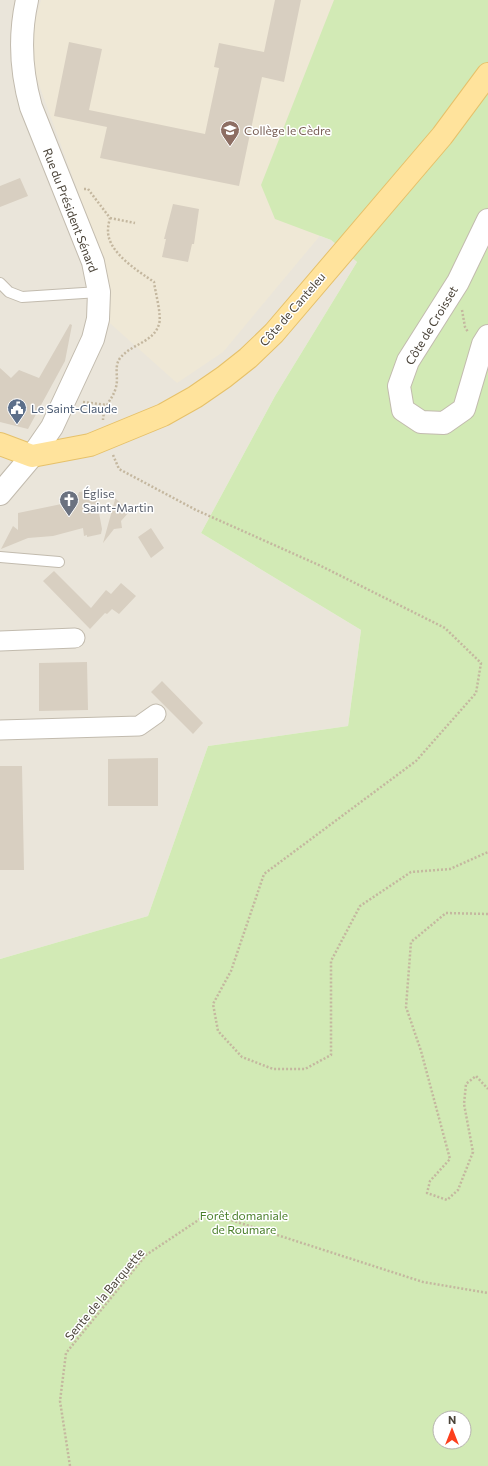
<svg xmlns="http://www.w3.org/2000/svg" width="488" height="1466" viewBox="0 0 488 1466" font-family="Commissioner,sans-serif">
<rect width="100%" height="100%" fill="#f6f3ec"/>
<!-- residential -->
<path fill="#eae5da" d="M0 0H334L275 219 331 240 357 262 275 396 201 533 361 630 348 726 208 746 148 916 0 959Z"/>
<!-- education -->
<path fill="#efe8d6" d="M41 0H467L333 220 223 352 177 383 103 317 95 238 34 71V25Z"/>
<!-- green -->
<path fill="#d2eab5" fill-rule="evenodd" d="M334 0H488V1466H0V959L148 916 208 746 348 726 361 630 201 533 275 396 357 262 331 240 275 219 261 185ZM440 1418H464V1442H440Z"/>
<!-- building -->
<path fill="#d8cfc1" d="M275 0H301L284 82 262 77 239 186 100 158 107 127 54 116 69 42 102 49 89 110 205 134 219 68 214 67 219 43 264 52Z
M20 178 28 196 0 207V186Z
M173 204 199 209 194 244H192L188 262 162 257 166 239H164Z
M70 324 72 325 65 361 28 429 0 422V368L11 378 19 370 39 378Z
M93 490V492L95 491 102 529 101 534 87 537V535L84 536 83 528 53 536 28 538 1 549 13 526 18 530V513L76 501 79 492Z
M116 496V499L130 511 121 521 122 528 114 529 103 543Z
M151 528 164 548 151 558 138 537Z
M54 571 91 608 106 590 111 594 121 583 136 596 119 614 112 609 107 614 105 613 90 629 43 581Z
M87 662 88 710 39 711V663Z
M162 681 203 723 193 734 151 692Z
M158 758V806H108V759Z
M0 766H22L24 870H0Z"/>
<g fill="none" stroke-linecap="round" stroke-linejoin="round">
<defs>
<path id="service" d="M0 283 9 292 22 297 99 292
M0 557 59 562"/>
<path id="minor" d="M0 641 75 638
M0 730 139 726 156 714"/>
<path id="tertiary" d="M488 220 458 282 408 361 399 386 403 410 421 422 444 423 464 409 483 344 488 336
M0 494 32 456 52 427 93 339 98 319 99 292 93 262 31 107C21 72 19 36 27 0"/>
<path id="primary" d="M0 444 32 456 90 445 163 415 195 397 224 377 248 358 274 333 442 136 488 74"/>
</defs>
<!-- service casing -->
<use href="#service" stroke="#c2bbae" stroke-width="12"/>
<!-- minor casing -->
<use href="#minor" stroke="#c2bbae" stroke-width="21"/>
<!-- tertiary casing -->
<use href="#tertiary" stroke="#c2bbae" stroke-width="24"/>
<!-- primary casing -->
<use href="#primary" stroke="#e6c16a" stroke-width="24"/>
<!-- path -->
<path stroke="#c4b79f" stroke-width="2.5" stroke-dasharray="2 2" stroke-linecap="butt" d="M84 189H88L110 218C109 222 108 226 108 230 107 252 138 271 154 282 155 291 162 316 159 324 154 342 132 344 121 357 113 366 119 377 116 387 113 400 104 403 103 420
M110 218 135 223
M462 310 465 327 468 332
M83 402 106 405
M113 455 119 469 196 510 321 566 445 628 481 663 476 693 416 761 264 874 231 971 213 1004 218 1031 242 1057 273 1069H305L331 1055V961L360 906 411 872 450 869 488 852
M488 914 446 913 411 942 406 1007 421 1051 450 1159 430 1181 427 1193 447 1200 458 1190 473 1152 464 1104 466 1084 476 1076 488 1089
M70 1466 60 1401 66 1353 146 1255 209 1213 423 1282 488 1293"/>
<!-- service -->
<use href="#service" stroke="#fff" stroke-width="10"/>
<!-- minor -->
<use href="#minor" stroke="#fff" stroke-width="19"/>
<!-- tertiary -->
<use href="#tertiary" stroke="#fff" stroke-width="22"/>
<!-- primary -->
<use href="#primary" stroke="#ffe39c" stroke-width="22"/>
</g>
<!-- icons -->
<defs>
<symbol id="school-pin" viewBox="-11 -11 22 30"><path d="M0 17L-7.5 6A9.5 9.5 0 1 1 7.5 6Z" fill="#8d6e63" stroke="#fff"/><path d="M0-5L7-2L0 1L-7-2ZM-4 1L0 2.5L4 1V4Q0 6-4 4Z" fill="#fff"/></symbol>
<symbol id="civic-pin" viewBox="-11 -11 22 30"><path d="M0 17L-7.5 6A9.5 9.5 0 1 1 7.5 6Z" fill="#5c6f8a" stroke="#fff"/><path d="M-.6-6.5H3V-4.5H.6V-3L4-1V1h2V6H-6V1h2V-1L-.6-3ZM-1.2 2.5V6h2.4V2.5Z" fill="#fff"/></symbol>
<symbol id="church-pin" viewBox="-11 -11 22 30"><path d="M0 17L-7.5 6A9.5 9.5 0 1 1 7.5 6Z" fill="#6b7280" stroke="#fff"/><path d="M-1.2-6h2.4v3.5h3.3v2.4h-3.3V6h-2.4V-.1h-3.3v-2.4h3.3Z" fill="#fff"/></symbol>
</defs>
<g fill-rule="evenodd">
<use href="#school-pin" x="219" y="119" width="22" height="30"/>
<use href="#civic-pin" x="6" y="397" width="22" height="30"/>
<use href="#church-pin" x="58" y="489" width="22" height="30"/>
</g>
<g text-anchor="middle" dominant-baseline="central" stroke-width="3" stroke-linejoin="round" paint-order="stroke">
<!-- education labels -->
<g font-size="12" fill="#785e54" stroke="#fff" text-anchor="start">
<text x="244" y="130">Collège le Cèdre</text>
</g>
<!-- street labels -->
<g font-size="12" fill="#4b4439" stroke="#fff">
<text transform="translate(71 210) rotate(69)">Rue du Président Sénard</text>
<text transform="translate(292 309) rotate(-49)">Côte de Canteleu</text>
<text transform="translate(431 325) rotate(-59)">Côte de Croisset</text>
<text transform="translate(104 1294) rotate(-50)">Sente de la Barquette</text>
</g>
<!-- service labels -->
<g font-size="12" fill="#4e5e75" stroke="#fff" text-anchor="start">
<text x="31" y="408">Le Saint-Claude</text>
</g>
<!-- worship labels -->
<g font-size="12" fill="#5b616d" stroke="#fff" text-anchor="start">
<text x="83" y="493">Église<tspan x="83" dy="14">Saint-Martin</tspan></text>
</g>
<!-- park labels -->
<g font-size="12" fill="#4a7f2a" stroke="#fff">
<text x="244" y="1215">Forêt domaniale<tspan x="244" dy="14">de Roumare</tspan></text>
</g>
</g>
<!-- north arrow -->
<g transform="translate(452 1430)"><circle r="19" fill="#ffffff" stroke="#b7b4b0"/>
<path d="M0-3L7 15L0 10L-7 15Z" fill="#fc3f1d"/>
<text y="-6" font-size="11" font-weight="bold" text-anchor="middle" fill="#4b4439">N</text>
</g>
</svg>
